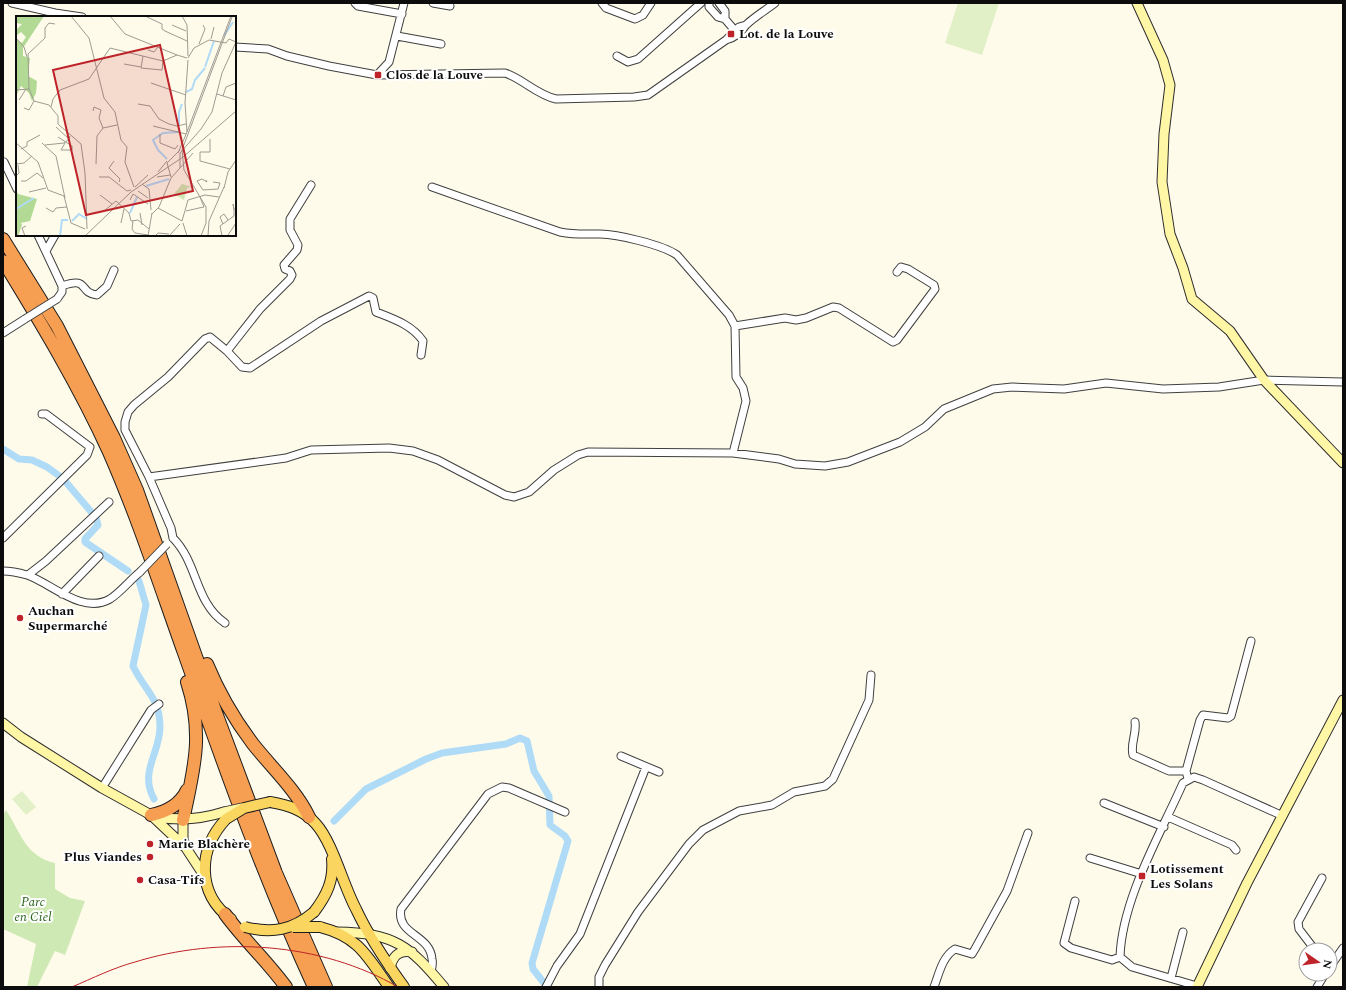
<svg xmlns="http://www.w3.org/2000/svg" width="1346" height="990" viewBox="0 0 1346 990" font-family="Spectral,serif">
<rect width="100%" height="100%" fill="#fffbeb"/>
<!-- green -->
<path fill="#cfe9b5" d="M6 810C21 833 25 856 55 863V889L70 898 85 901 65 955 55 951 37 987H27L36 944 3 929V815Z"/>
<!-- pitch -->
<path fill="#e1f0c6" d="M958 3H999L982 55 945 43Z
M22 791 36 807 26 815 12 799Z"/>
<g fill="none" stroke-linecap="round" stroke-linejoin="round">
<!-- canal -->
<path stroke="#afdbf7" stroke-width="7" d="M3 449 19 459 32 460 47 467 62 478
M65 481 93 514
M96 518 98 525 85 539V542L128 571
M139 581 146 605 133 666C144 690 160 697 160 727 160 753 139 772 154 799
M334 821 366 789 426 759 442 753 506 744 520 738 527 741 534 771 549 796 550 825 565 836 568 841 532 963 533 969 544 983"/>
<defs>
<path id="street" d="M12 3 55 13 82 17
M355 3 358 6 402 14
M433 3 450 6
M602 3 606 8 635 19 643 15 651 3
M709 3V7L718 17 725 19 737 33
M719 3 725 11V19
M397 36 441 44
M726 40C736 37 740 33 746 25 754 17 766 10 775 3
M235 47 268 49 287 56 329 66 377 75 505 73C523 79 537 95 556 99L634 97 648 95 726 40 739 27 746 25
M617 56 628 62 638 59 701 3
M377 75 389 62 404 3
M4 162 17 189
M432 187 560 232C576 235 584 234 600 234 617 234 663 245 677 255L729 315 735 326 736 377 743 388 746 401 733 453
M38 235 62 286V292L57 299
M46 251 55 235
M62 286C90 276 78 293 97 295L107 286 114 270
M735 326 785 318 796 320 806 318 833 307 839 308 893 342 897 340 935 289 934 285 908 269 901 267 897 272
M3 333 25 319
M227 351 242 367 250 368 321 321 369 296 373 298 376 312C394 319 412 325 423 341L421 355
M149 477 286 458 311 450 389 448 413 451 438 460 505 495 514 497 529 492 554 470 578 455 588 452 733 453 779 459 795 464 825 466 848 462 900 442 925 427 944 409 993 389 1012 387 1064 389 1106 383 1163 389 1219 387 1264 380 1343 382
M3 538 87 455 90 447 46 414H42
M173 538 171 528 149 477 125 430V422L128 412 134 405 168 377 205 339 210 337 227 351 260 309 290 279 292 275 290 271 285 269 284 265 297 250 298 245 290 230V219L311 185
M173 538C198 563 195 603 225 623
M3 571C11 571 20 573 27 575 51 583 82 615 110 599 121 592 130 580 140 572
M28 575 46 561 109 502
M62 594 99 556
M1135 722C1137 733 1130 744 1133 755L1169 771H1186
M621 756 659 772
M1188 779 1186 771 1200 720 1203 715 1228 718 1231 716 1251 641
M102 788 151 710 159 704
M1104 803 1164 827
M1168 817 1232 845 1236 850
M1090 858 1142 874
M1075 901 1064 943 1071 948 1112 960 1120 957
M1315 950 1299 929 1298 922 1322 878
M1330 967 1343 948
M431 972C432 968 433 963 432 959 430 934 396 935 401 909L488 794 502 787 509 788 565 812
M1171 978 1183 932
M1197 986 1132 967 1120 957C1122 899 1160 835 1183 783L1194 777 1203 780 1283 816
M546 987 557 966 580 934 646 767
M599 987V977L605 965 638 912 689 844 703 830 739 811 772 805 794 792 825 786 833 779 869 700 871 675
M934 987C939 974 942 957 955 949L972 954 975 949 1007 891 1028 833
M1317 987 1325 974"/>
<path id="secondary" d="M1137 3 1163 60 1170 85 1164 134 1162 182 1170 234 1183 268 1192 299 1230 331 1264 380 1343 463
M3 723 21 737 102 788 151 815 186 848 205 877
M152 816C177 821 199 820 224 812
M183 820V839L186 848
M337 932C394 933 409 945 444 987
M390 968C393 955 399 950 412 952
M1197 987 1247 883 1343 700"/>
<path id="primary" d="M270 802C288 805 304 810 316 824 333 843 343 885 356 909 369 937 386 962 404 987
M226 819C198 849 196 893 231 919
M314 912C327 895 334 880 332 859
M320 927C359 937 367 956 389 987"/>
<path id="highway" d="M3 239 57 326 114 438 137 490 215 710 276 873 326 987
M3 261C41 323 79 386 109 452 138 518 160 586 184 653 224 766 264 879 314 987
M207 664C219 693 234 719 253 744 272 768 296 790 309 817
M151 815C166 812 180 805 187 790
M183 820C194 769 204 734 187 682
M225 914C244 940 267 961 286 987"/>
</defs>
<!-- street casing -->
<use href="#street" stroke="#3f3f3f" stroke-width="9"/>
<!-- secondary casing -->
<use href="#secondary" stroke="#2e2e2e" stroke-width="11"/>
<!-- primary casing -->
<use href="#primary" stroke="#1d1d1d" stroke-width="12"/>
<!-- highway casing -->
<use href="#highway" stroke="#1d1d1d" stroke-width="14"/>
<!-- street -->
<use href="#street" stroke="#fff" stroke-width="7"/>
<!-- secondary -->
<use href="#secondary" stroke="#fff6a6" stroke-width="9"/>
<!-- primary -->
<use href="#primary" stroke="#fad660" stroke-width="10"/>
<!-- highway -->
<use href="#highway" stroke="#f69f52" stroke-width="12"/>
<!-- tram -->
<path stroke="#bd2328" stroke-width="1" d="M72 987C93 978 113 968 135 962 219 936 321 942 398 987"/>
<defs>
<path id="street-bridge" d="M25 319 57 299
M140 572 167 544"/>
<path id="secondary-bridge" d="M224 812 242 808"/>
<path id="primary-bridge" d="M226 819 244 808 270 802
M245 927C272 934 293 930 314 912
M293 927H320"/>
</defs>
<!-- street-bridge casing -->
<use href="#street-bridge" stroke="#3f3f3f" stroke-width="9" stroke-linecap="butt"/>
<!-- secondary-bridge casing -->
<use href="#secondary-bridge" stroke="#2e2e2e" stroke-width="11" stroke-linecap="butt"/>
<!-- primary-bridge casing -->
<use href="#primary-bridge" stroke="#1d1d1d" stroke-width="12" stroke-linecap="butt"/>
<!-- street-bridge -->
<use href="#street-bridge" stroke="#fff" stroke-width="7"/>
<!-- secondary-bridge -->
<use href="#secondary-bridge" stroke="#fff6a6" stroke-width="9"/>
<!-- primary-bridge -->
<use href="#primary-bridge" stroke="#fad660" stroke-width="10"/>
</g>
<!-- markers -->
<g fill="#bd2328" stroke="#fff" stroke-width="1.5">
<rect x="727" y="30" width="8" height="8" rx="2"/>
<rect x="374" y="71" width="8" height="8" rx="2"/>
<circle cx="20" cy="618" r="4"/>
<circle cx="150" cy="844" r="4"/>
<circle cx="150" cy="857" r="4"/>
<rect x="1138" y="872" width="8" height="8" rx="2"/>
<circle cx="140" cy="880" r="4"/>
</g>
<g text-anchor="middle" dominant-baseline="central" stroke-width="4" stroke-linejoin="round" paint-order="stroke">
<!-- poi labels -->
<g font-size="13" font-weight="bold" fill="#0c0c0c" stroke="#fff" text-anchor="start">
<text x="739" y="34">Lot. de la Louve</text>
<text x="386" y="75">Clos de la Louve</text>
<text x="28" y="611">Auchan<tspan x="28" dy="15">Supermarché</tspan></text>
<text x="158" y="844">Marie Blachère</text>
<text x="142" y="857" text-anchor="end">Plus Viandes</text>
<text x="1150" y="869">Lotissement<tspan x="1150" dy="15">Les Solans</tspan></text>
<text x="148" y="880">Casa-Tifs</text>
</g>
<!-- park labels -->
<g font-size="13" font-style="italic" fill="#2a641c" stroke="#fff">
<text x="33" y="902">Parc<tspan x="33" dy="15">en Ciel</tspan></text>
</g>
</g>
<!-- overview -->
<g transform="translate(16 16)">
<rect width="220" height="220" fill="#fffbeb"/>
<path d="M166 168 176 171 171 172 168 184 158 178Z" fill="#cfe9b5"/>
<path d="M0 0H28L7 32V40L14 42 12 60 21 65 20 77 16 85 13 77 5 70 0 80V23L6 27 10 21 5 16 0 20V14L6 8 0 7ZM0 174 2 178 21 183 14 205 5 207 6 209 2 220H0Z" fill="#b2da94"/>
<path fill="none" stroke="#afdbf7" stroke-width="2" d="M208 20 217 6M189 51 198 25M170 76 176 73 179 64 189 52M163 109V96L166 88M151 143 142 134 137 124 147 117 163 116M130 170 153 163M0 193 18 182M114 197 121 181M56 205 63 198 71 203M44 220 46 204H52"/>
<path fill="none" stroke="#9e9b92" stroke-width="1" d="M55 0 73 22 88 82 99 96 105 124 111 131 109 146 118 171M94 0 109 18 161 39M129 0 146 8V13L149 15 171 25M166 0 171 9 172 40M39 8 33 7 29 12V22L12 38 13 73 18 85 33 89 42 100V108L65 128 69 157 71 213M156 9 170 15M0 22 8 31 11 41M195 23 198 11M183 28 189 13 187 9M132 34 138 36 142 31M127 40 125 52 146 54 147 45M172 42 178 32 193 24 210 27 213 23 220 26M108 48 125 51M135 67 170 79M0 74 13 73M201 78 220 84M207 80 210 71 220 67M3 84 10 73M122 88 134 90 143 103 153 108 161 110 170 108M35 91 37 83 44 74 73 63 94 32 147 45 161 39 171 42M8 92 13 94 18 85M77 95 78 91 85 94 83 102 87 112M137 110 170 118M40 111 53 123 54 120M171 116 215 0M144 118V127L159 133 162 129M42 121 56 130V134H45L49 127M194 123V136H184V145L214 153M0 127 22 146 32 174 48 180 55 207 69 213M26 127 40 140 49 182M29 129 48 127 53 123M5 133 11 130V126L24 119M162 137 171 116 169 87 172 44M98 145 93 152 104 163 103 166M0 148 8 147 16 140M80 148 81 120 87 112 101 109M164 152 177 137M142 156 151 145M0 160 3 157 2 149M83 161H93L111 175 115 174M141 161 154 159M155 161 151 147 164 134M190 164 191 166 186 163 181 165 187 174 202 173 204 167 197 166M5 165H10L21 157 27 162M126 168 133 173 135 194M119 171 132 159M208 172 212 156 220 144M122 175 132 182M13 176 30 172M84 179 96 188M114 184 117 178 132 188M30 192 37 196 40 192 51 191M142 192 166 205M183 192 188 191 184 181M88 195 100 185 113 197 115 205 122 204 133 213M170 195 183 192M124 197 126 209M136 198 143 191 155 162 164 152V137L185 113 196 96 206 57 220 26M117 205 116 213 119 217 132 219M166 205 172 184 189 179 203 181M105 207 108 193M167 207 171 220M207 208 204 201 208 198 212 204M212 219 220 207M9 220 6 212 10 210M69 220 115 176 167 141 220 95M132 220 136 197M139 220 142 217 153 218M153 220 164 208M185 220 190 207V191L168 154 166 134 216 1M192 220 193 205 208 171M206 220 204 210 218 200V193L217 188 218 194"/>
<path fill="#bd2328" fill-opacity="0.15" stroke="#bd2328" stroke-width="2" d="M144 29 177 175 70 199 37 54Z"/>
<rect width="220" height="220" fill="none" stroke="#0c0c0c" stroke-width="2"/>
</g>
<!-- border -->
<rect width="1346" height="990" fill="none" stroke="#0c0c0c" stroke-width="8"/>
<!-- north arrow -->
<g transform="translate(1318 962) rotate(103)"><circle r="19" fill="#ffffff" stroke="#9e9e9e"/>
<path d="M0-3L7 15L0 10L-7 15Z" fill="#bd2328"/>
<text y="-6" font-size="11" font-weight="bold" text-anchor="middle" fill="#0c0c0c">N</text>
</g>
</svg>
